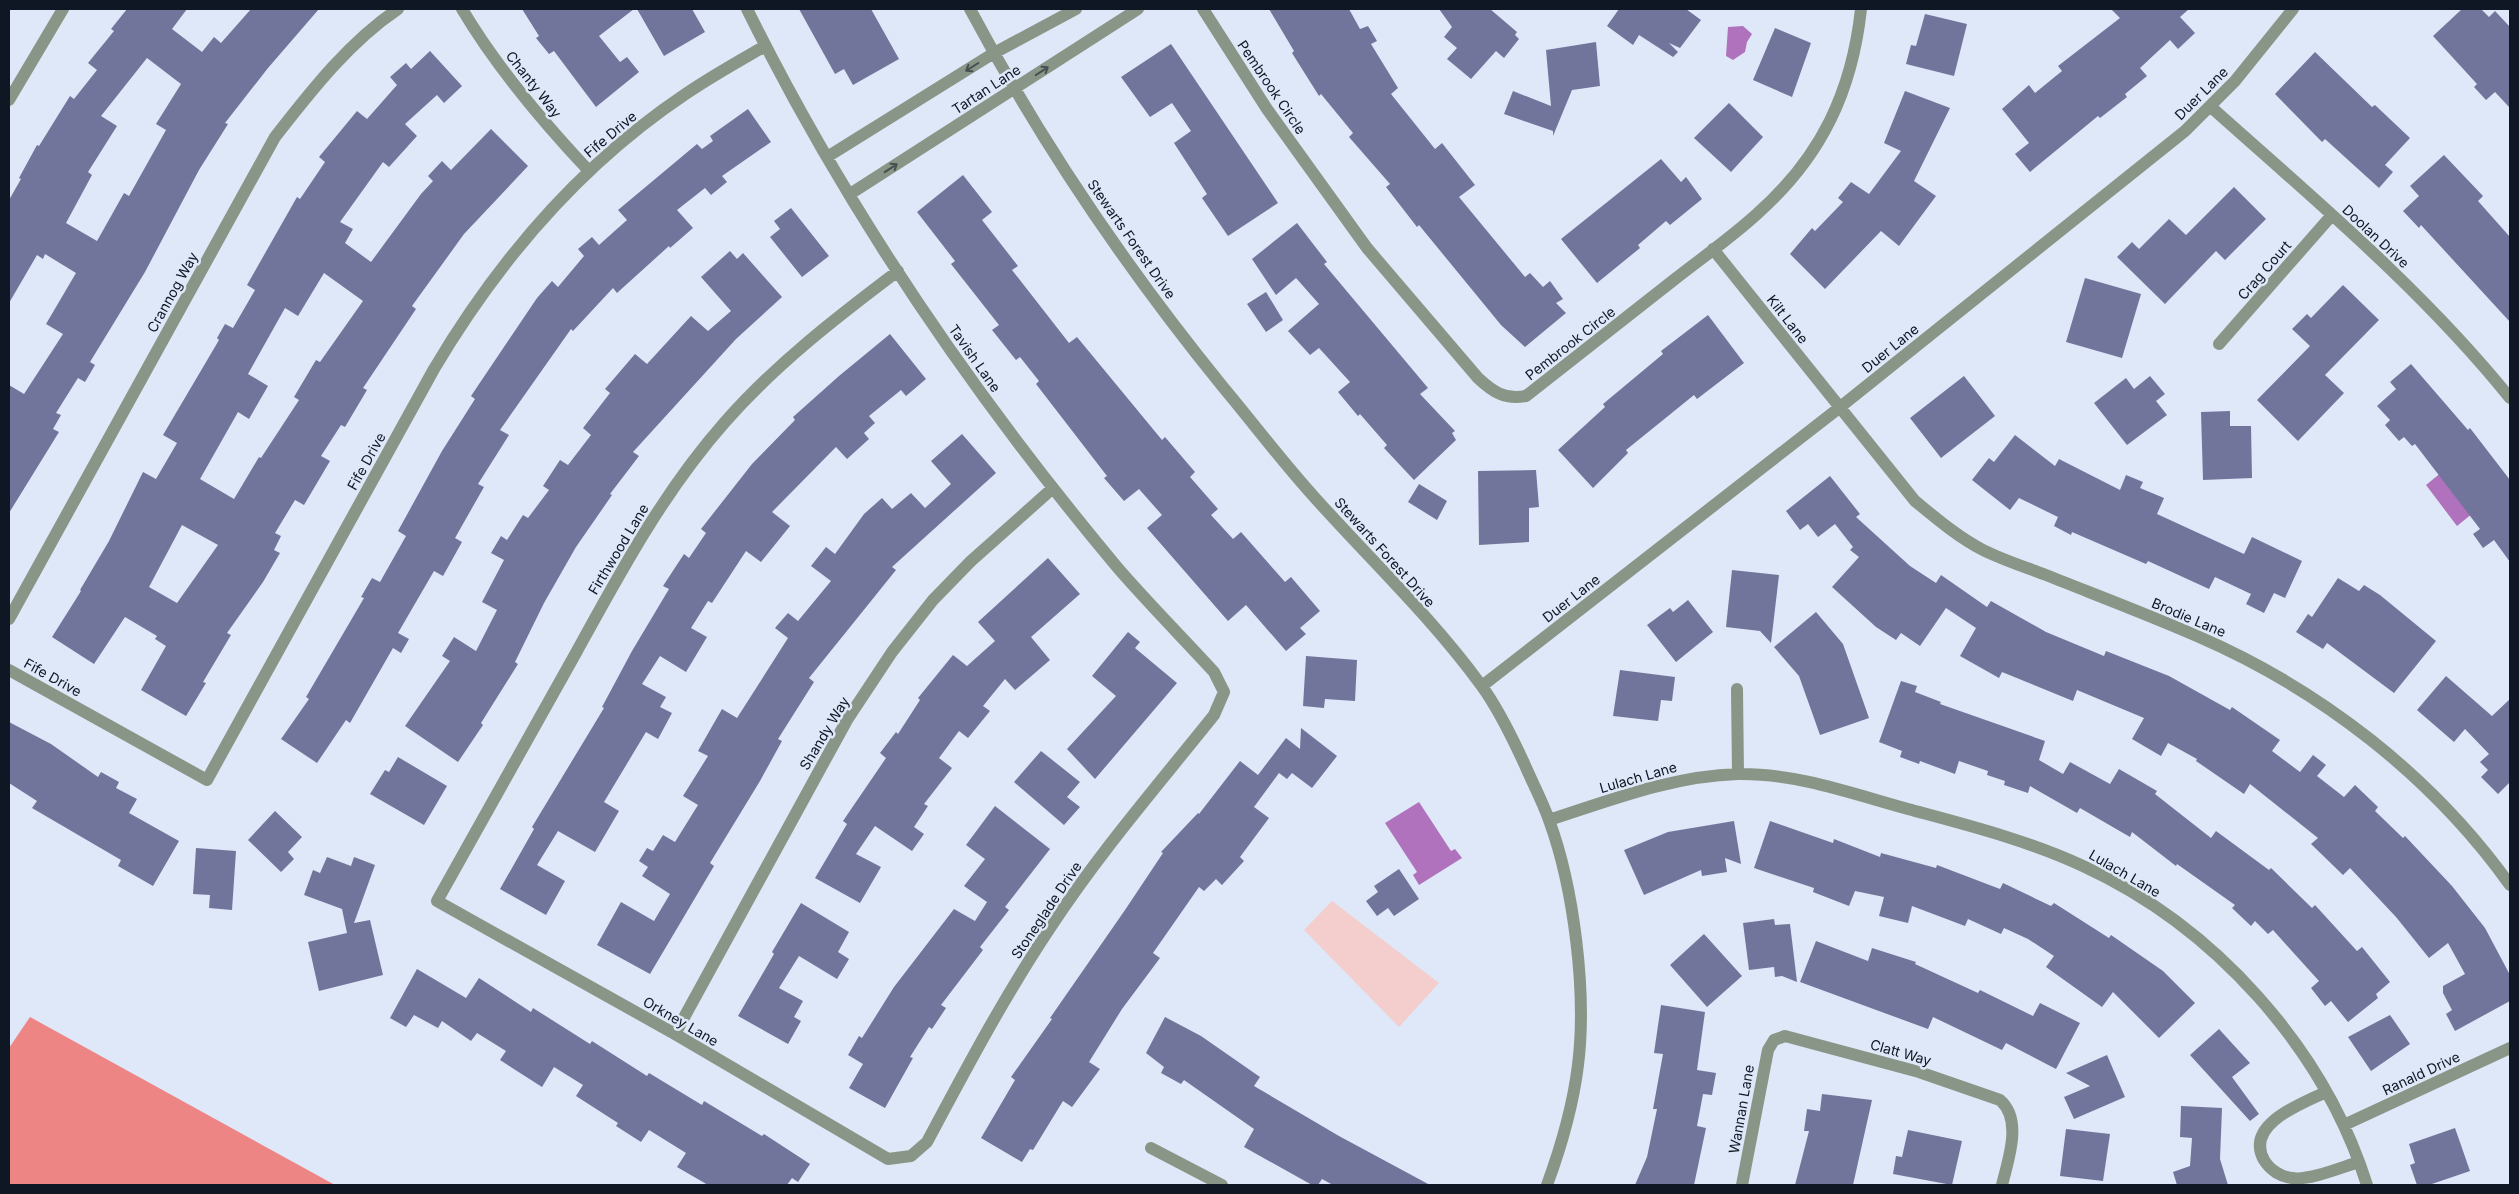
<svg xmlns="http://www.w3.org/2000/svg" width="2519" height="1194" viewBox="0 0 2519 1194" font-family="Inter,sans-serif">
<rect width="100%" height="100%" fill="#dee8f8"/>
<!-- green -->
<path fill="#f4cecd" d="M1332 901 1439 983 1399 1027 1304 930Z"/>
<!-- forest -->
<path fill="#ed8585" d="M30 1017 335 1185H9V1048Z"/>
<!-- water -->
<path fill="#b072bd" d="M1743 26 1752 34 1747 42 1745 52 1733 60 1726 56 1728 27Z
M2442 472 2473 513 2457 526 2426 485Z
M1419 802 1451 851 1455 849 1462 858 1419 885 1413 875 1417 872 1385 823Z"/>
<!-- building -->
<path fill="#72759b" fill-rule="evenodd" d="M127 9H187L172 29 202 52 214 37 221 43 251 9H319L268 68 225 123 228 124 199 170 145 272 90 362 95 365 85 382 78 378 56 413 61 415 53 429 59 432 9 513V385L24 394 63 334 46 324 76 273 45 254 43 259 37 255 9 303V200L21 179 19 178 37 145 39 146 70 96 74 99 97 70 88 63 114 31 111 29ZM147 58 181 84 156 124 166 130 129 196 124 193 97 241 66 223 92 175 88 172 117 126 101 116Z
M522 9H634L599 36 620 62 627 57 639 72 596 107 554 51 549 54 536 38 539 36Z
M637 9H692L705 32 664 56Z
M799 9H871L899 59 853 85 844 69 835 74Z
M1269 9H1349L1360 29 1368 26 1377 41 1371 44 1398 88 1391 94 1435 149 1442 143 1475 185 1459 197 1525 277 1530 273 1543 287 1550 281 1563 299 1556 303 1566 313 1525 347 1501 325 1419 225 1417 227 1386 187 1390 184 1349 137 1353 133 1321 94 1319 96 1292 53 1294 51Z
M1439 9H1490L1517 32 1515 35 1519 39 1504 58 1496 51 1471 79 1447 59 1457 48 1444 37 1452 27Z
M1619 9H1686L1701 20 1680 48 1669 43 1678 52 1673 57 1639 35 1633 45 1607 26Z
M2111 9H2189L2180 17 2195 33 2178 49 2170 40 2140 68 2147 76 2125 94 2127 97 2100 118 2098 116 2030 172 2015 154 2029 143 2002 109 2029 85 2035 93 2062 71 2058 66 2120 18Z
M2462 9H2481L2489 17 2495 11 2510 27V108L2495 92 2486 100 2474 87 2477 84 2433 36Z
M1925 14 1967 24 1954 76 1906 64 1911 45 1916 46Z
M1775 28 1811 43 1792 97 1753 80Z
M1596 42 1600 86 1572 90 1553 136V131L1504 114 1513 91 1551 106 1546 50Z
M1171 44 1278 203 1228 236 1202 198 1207 194 1174 143 1191 131 1172 103 1150 117 1121 77Z
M430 51 462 86 444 103 437 95 405 124 417 136 389 167 383 162 340 222 353 229 345 243 371 262 421 194 433 181 428 176 442 161 451 170 491 129 528 166 464 234 412 306 416 309 363 388 367 390 345 427 341 425 321 456 330 461 304 505 295 500 275 533 281 536 274 550 280 553 263 582 227 633 231 635 203 682 206 683 186 716 141 690 166 646 155 639 157 636 125 617 94 664 52 637 81 591 80 590 109 541 143 472 156 479 177 443 163 435 219 340 217 338 225 324 233 328 255 290 247 285 297 197 300 199 325 162 319 157 357 111 367 119 397 85 390 77 406 63 411 69ZM324 273 363 301 320 362 316 360 294 397 299 400 261 458 259 457 234 499 200 479 238 412 249 419 268 386 248 374 285 308 298 316ZM182 525 218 545 177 603 149 587Z
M2315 52 2372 107 2375 105 2410 138 2385 165 2393 172 2379 188 2325 139 2322 142 2275 94Z
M1905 91 1950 108 1914 181 1936 196 1899 246 1881 231 1825 289 1790 254 1812 228 1815 231 1843 202 1838 198 1851 182 1869 194 1901 151 1884 143Z
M1729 103 1763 137 1731 172 1694 138Z
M748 109 771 142 722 176 727 182 711 195 705 188 677 210 693 228 670 248 669 246 617 293 613 288 573 331 571 329 500 430 509 435 478 484 484 487 455 538 462 542 443 576 434 571 398 633 409 639 401 653 393 648 350 723 346 720 317 763 281 739 309 699 306 697 364 598 361 597 372 578 380 582 406 536 398 531 442 451 475 399 471 396 537 298 552 281 558 287 584 256 578 249 592 237 599 245 627 220 618 210 697 144 702 149 713 141 710 136Z
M2444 155 2483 196 2478 201 2510 237V322L2421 225 2419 228 2403 211 2419 196 2410 186Z
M1661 159 1681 182 1686 177 1702 199 1670 225 1666 221 1638 245 1640 248 1597 283 1561 239Z
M963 175 992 212 982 220 1018 266 1012 270 1069 343 1077 337 1162 440 1165 437 1195 472 1190 477 1218 509 1211 515 1233 539 1241 532 1285 582 1291 577 1320 611 1300 628 1306 634 1286 651 1246 605 1228 621 1147 528 1162 515 1139 489 1124 501 1104 478 1107 476 1036 384 1039 381 1020 357 1016 360 992 330 999 325 951 264 955 261 917 212Z
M2234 187 2266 219 2225 260 2216 251 2165 304 2117 257 2132 242 2139 249 2169 219 2186 235Z
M791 208 829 256 802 277 770 237 780 229 774 221Z
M1297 223 1327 262 1324 264 1428 388 1420 394 1455 431 1452 433 1456 440 1414 480 1384 448 1387 445 1360 414 1358 416 1338 392 1350 382 1319 348 1310 355 1288 331 1319 304 1296 278 1276 295 1252 259Z
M730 251 737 259 743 253 782 297 736 339 633 452 639 456 610 494 612 495 576 547 544 603 515 662 518 664 481 723 483 725 458 762 405 726 450 661 442 656 454 637 476 651 497 610 482 602 504 560 491 553 501 536 507 540 523 515 528 518 549 490 543 486 560 460 568 465 591 435 583 428 610 393 605 389 635 354 647 364 691 316 708 331 731 311 701 277Z
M2085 278 2141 294 2122 358 2066 342Z
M2343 285 2379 320 2325 375 2344 393 2298 441 2257 400 2310 346 2292 329 2307 314 2311 318Z
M1266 292 1283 320 1266 332 1247 304Z
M1708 315 1744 363 1697 399 1694 395 1626 450 1628 453 1593 488 1558 450 1605 407 1603 404 1663 354 1661 351Z
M890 334 926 379 906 396 901 390 869 416 875 423 864 433 869 439 847 459 836 447 772 512 790 526 761 562 746 551 712 603 708 601 691 628 707 637 686 672 660 656 642 684 666 697 660 707 672 713 658 739 646 732 604 802 619 811 595 852 558 831 537 865 565 881 546 915 500 889 534 829 532 827 604 708 602 707 632 651 669 589 663 586 684 554 689 558 706 533 701 529 752 464 795 420 793 417 839 376Z
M2411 364 2468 430 2470 428 2510 480V562L2494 540 2483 548 2473 534 2480 529 2415 444 2412 446 2404 437 2399 441 2385 425 2390 420 2377 406 2396 389 2390 382Z
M1964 376 1995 416 1941 458 1910 418Z
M2150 376 2165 394 2156 401 2167 415 2127 445 2094 403 2126 378 2134 389Z
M2230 411V426H2251L2252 478 2203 480 2201 412Z
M962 434 996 473 892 567 896 570 809 678 814 682 778 739 782 741 760 781 710 863 714 866 650 974 597 945 621 902 654 921 670 894 642 876 648 867 639 861 647 848 653 851 663 835 675 842 698 805 683 796 708 756 698 751 722 709 737 718 788 638 775 628 788 613 798 621 831 581 811 566 826 547 835 554 864 514 882 498 892 509 911 493 925 508 951 484 931 461Z
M2015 435 2055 466 2059 459 2120 490 2126 475 2143 482 2140 488 2164 498 2157 514 2244 554 2252 537 2302 561 2285 598 2274 593 2264 613 2246 604 2251 594 2215 577 2209 589 2148 561 2146 564 2072 532 2071 535 2054 526 2058 517 2019 498 2010 510 1972 480 1989 458 1994 462Z
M1536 470 1539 507 1529 508V542L1479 545 1478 471Z
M1830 476 1860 514 1856 517 1910 566 1936 583 1941 575 1987 607 1991 601 2046 632 2104 656 2106 651 2169 676 2230 710 2232 707 2280 740 2272 751 2300 772 2313 755 2326 765 2317 776 2344 797 2355 785 2378 807 2375 811 2403 838 2405 836 2452 886 2485 928 2510 975V1001L2455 1031 2446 1014 2452 1010 2443 993V986L2465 974 2448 943 2429 958 2396 917 2350 868 2343 875 2311 844 2318 838 2250 784 2244 794 2196 761 2197 759 2168 743 2161 756 2132 739 2144 718 2077 690 2073 701 2002 672 1999 678 1960 656 1976 628 1946 608 1920 646 1901 633 1896 640 1876 627 1832 587 1859 557 1850 550 1853 547 1835 524 1818 537 1808 524 1800 530 1786 511Z
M1419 484 1447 501 1437 520 1408 502Z
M1048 558 1080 594 1031 637 1050 660 1015 690 1005 679 983 706 990 711 968 738 959 731 939 758 952 768 924 804 928 806 914 827 924 834 912 851 875 826 856 854 881 867 860 903 815 878 847 824 843 821 886 758 880 753 896 732 898 734 920 700 918 698 953 655 967 666 995 641 978 622Z
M1732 570 1779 575 1771 643 1760 631 1726 627Z
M2338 578 2359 591 2364 585 2380 595 2436 641 2394 693 2327 643 2323 649 2296 632 2308 614 2312 617Z
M1688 600 1713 632 1676 662 1647 625 1670 608 1673 612Z
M1816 612 1843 644 1869 718 1820 735 1799 676 1774 647Z
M1128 632 1140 642 1135 648 1177 683 1095 779 1067 749 1116 696 1092 676Z
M1306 656 1357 660 1355 701 1325 699 1324 708 1303 706Z
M1620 670 1675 677 1672 701 1661 700 1658 721 1613 716Z
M2446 676 2492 716 2510 699V782L2498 794 2481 777 2488 770 2480 762 2489 754 2465 729 2454 742 2417 710Z
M1901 681 1917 686 1915 692 1941 702 1940 704 2045 741 2039 760 2063 774 2070 762 2110 784 2119 769 2157 791 2155 794 2211 838 2216 831 2269 870 2271 868 2312 908 2315 905 2357 951 2362 947 2390 982 2376 994 2378 998 2348 1022 2331 1001 2325 1006 2311 988 2319 981 2273 930 2268 934 2255 921 2251 926 2232 908 2235 905 2177 864 2176 866 2132 832 2130 837 2080 808 2077 813 2030 786 2028 793 2004 785 2005 781 1987 775 1988 771 1959 761 1955 774 1920 761 1919 764 1900 757 1902 751 1879 742Z
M9 722 51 744 98 777 101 772 119 782 116 788 137 799 129 813 179 841 153 886 118 866 121 860 32 808 37 801 9 783Z
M1301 728 1337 756 1312 788 1292 773 1287 779 1279 773 1254 807 1269 818 1240 857 1244 861 1222 885 1216 879 1204 891 1199 887 1153 953 1160 958 1122 1009 1089 1062 1100 1069 1072 1107 1063 1101 1033 1150 1030 1149 1022 1162 981 1138 1015 1080 1011 1077 1052 1019 1050 1018 1125 910 1163 853 1161 852 1198 813 1199 814 1240 761 1258 775 1286 738 1300 749Z
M1041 751 1080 782 1067 797 1080 807 1064 825 1014 782Z
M398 757 447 786 424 825 370 794 385 770 389 772Z
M995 806 1050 849 1005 907 1009 910 980 947 983 950 941 1005 946 1008 932 1029 929 1027 910 1057 913 1058 885 1108 849 1088 863 1064 848 1055 859 1036 862 1038 894 987 954 909 975 921 987 902 964 886 985 859 966 845Z
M275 811 302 837 288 852 294 859 281 872 248 840Z
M1734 821 1741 864 1725 858 1727 872 1702 876 1701 870 1644 895 1624 850 1668 832Z
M1770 821 1833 843 1834 839 1880 857 1881 853 1936 868 1937 865 2000 889 2003 883 2051 906 2054 903 2109 938 2111 935 2163 971 2195 1003 2159 1038 2113 992 2102 1007 2046 967 2054 956 2028 939 2004 928 2001 934 1968 919 1965 926 1912 906 1908 923 1879 916 1884 897 1855 891 1849 906 1813 892 1814 888 1754 868Z
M196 848 236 851 232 910 209 908 210 895 193 894Z
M327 857 351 866 354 857 375 865 354 923 370 920 383 975 319 991 308 942 347 933 342 909 304 895 313 870 320 873Z
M1399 869 1419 899 1394 916 1388 908 1377 916 1366 901 1378 892 1374 886Z
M801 903 849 932 838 952 849 959 837 979 799 956 779 988 803 1001 794 1017 801 1021 788 1044 738 1016 774 954 772 952Z
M1774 919 1775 925 1790 924 1797 982 1782 976 1775 977 1774 967 1749 970 1743 923Z
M1704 934 1742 976 1707 1007 1670 965Z
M1816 941 1868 961 1872 948 1916 962 1915 964 1978 993 1980 990 2033 1016 2040 1003 2080 1023 2056 1069 2006 1043 2002 1050 1933 1017 1928 1029 1800 982Z
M417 969 466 998 479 978 531 1012 533 1008 590 1044 592 1041 647 1076 649 1073 702 1105 704 1101 762 1136 764 1134 810 1164 798 1182 792 1178 787 1185H708L677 1167 686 1153 649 1130 641 1142 616 1126 618 1123 576 1096 583 1085 554 1067 542 1087 500 1060 506 1051 477 1033 471 1041 442 1021 438 1028 414 1015 406 1027 390 1018Z
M1661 1005 1705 1012 1697 1070 1716 1073 1712 1095 1703 1094 1697 1126 1706 1128 1694 1185H1635L1647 1157 1657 1109H1653L1663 1054 1654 1053Z
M2390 1015 2410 1044 2371 1071 2348 1037Z
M1165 1017 1201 1036 1260 1077 1254 1086 1339 1136 1430 1185H1333L1322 1179 1318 1185H1312L1244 1147 1254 1129 1184 1080 1181 1084 1161 1073 1164 1067 1146 1053Z
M2219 1029 2250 1063 2232 1077 2259 1114 2250 1121 2190 1055Z
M2107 1055 2125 1097 2074 1119 2064 1097 2090 1086 2066 1073Z
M1822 1094 1872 1100 1853 1185H1795L1809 1131H1804L1807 1109 1820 1111Z
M2181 1106 2222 1108 2220 1159 2228 1185H2177L2173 1172 2190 1166 2192 1138 2180 1137Z
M2455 1128 2470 1171 2429 1185H2417L2410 1165 2415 1163 2409 1144Z
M2066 1129 2110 1134 2103 1181 2060 1176Z
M1908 1130 1962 1141 1952 1185 1893 1174 1896 1156 1902 1157Z"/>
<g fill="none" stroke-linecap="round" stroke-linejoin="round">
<!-- minor -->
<path stroke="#899687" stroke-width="12" d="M462 9C497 68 542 121 589 171
M747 9C846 209 974 396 1117 567 1148 603 1182 637 1214 672L1224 692 1214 715C1158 785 1099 853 1050 928 1004 997 966 1069 927 1142L911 1156 888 1159 675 1034 437 901C484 818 530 734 577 651 621 571 664 491 725 422 776 364 837 317 898 271
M970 9C1041 142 1127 269 1223 387 1254 424 1283 463 1316 499 1371 560 1432 618 1481 685 1498 708 1512 737 1524 763 1532 782 1542 800 1549 820 1574 888 1587 993 1578 1065 1573 1106 1561 1147 1547 1185
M1203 9 1267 109 1367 248 1478 378C1493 392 1505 400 1526 396 1576 357 1625 318 1675 279 1703 257 1732 237 1758 213 1821 157 1852 92 1861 9
M9 100 63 9
M2211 107C2315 200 2422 289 2510 398
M827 157 994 53 1076 9
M850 194 1138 9
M1713 249 1915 501C1937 519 1958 537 1983 550 2003 560 2025 567 2046 575 2096 595 2147 614 2197 636 2320 689 2432 776 2510 885
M2219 344 2332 215
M9 619 275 137C311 91 349 42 398 9
M9 670 207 780 434 369C498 261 582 163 687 93 712 76 739 61 765 46
M1482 686 1839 408 2185 131 2235 81 2293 9
M1737 689 1738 774
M1549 820C1611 800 1672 776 1738 774 1796 773 1853 794 1908 809 1967 825 2027 840 2083 866 2214 926 2324 1048 2367 1185
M675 1034 847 720 892 652 933 600 971 561 1053 488
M2326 1092C2303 1103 2244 1124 2264 1160 2270 1170 2281 1177 2292 1178 2309 1181 2342 1167 2359 1162
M2344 1125 2510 1048
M1151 1148 1222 1185
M1742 1185 1768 1050 1774 1040 1785 1036 1919 1072 2000 1100C2023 1120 2008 1160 2002 1185"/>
</g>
<!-- one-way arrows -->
<defs><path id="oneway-shaft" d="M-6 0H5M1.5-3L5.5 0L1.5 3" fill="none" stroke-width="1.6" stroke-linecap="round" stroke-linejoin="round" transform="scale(1.25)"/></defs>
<g stroke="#465051">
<use href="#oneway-shaft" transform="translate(972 67) rotate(148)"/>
<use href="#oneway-shaft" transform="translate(1042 71) rotate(-33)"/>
<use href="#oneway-shaft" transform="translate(891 168) rotate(-33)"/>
</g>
<g text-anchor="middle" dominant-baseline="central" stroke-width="5" stroke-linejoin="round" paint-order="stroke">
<!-- street labels -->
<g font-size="14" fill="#0f1624" stroke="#dee8f8">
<text transform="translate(534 84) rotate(52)">Chanty Way</text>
<text transform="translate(1272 87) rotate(56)">Pembrook Circle</text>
<text transform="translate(986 89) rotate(-33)">Tartan Lane</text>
<text transform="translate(2201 93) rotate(-45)">Duer Lane</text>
<text transform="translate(610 134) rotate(-40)">Fife Drive</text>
<text transform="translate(2376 236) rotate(43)">Doolan Drive</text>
<text transform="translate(1132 239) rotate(55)">Stewarts Forest Drive</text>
<text transform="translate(2264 270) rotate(-49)">Crag Court</text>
<text transform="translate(172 292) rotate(-61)">Crannog Way</text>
<text transform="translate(1788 319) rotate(52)">Kilt Lane</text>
<text transform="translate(1570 343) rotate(-38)">Pembrook Circle</text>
<text transform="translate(1890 348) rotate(-39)">Duer Lane</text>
<text transform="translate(975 358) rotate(55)">Tavish Lane</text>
<text transform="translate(366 461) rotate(-61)">Fife Drive</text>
<text transform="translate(618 549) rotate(-59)">Firthwood Lane</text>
<text transform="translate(1385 552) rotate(48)">Stewarts Forest Drive</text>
<text transform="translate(1571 598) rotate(-38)">Duer Lane</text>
<text transform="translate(2189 617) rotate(23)">Brodie Lane</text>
<text transform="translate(53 677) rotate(29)">Fife Drive</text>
<text transform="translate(824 733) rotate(-59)">Shandy Way</text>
<text transform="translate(1638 777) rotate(-16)">Lulach Lane</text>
<text transform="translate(2125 873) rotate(30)">Lulach Lane</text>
<text transform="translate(1046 910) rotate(-56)">Stoneglade Drive</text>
<text transform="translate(681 1021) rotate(30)">Orkney Lane</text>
<text transform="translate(1901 1052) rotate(16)">Clatt Way</text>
<text transform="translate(2421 1073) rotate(-25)">Ranald Drive</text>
<text transform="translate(1741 1109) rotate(-80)">Wannan Lane</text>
</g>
</g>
<!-- border -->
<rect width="2519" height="1194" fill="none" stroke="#0f1624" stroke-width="20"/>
</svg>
